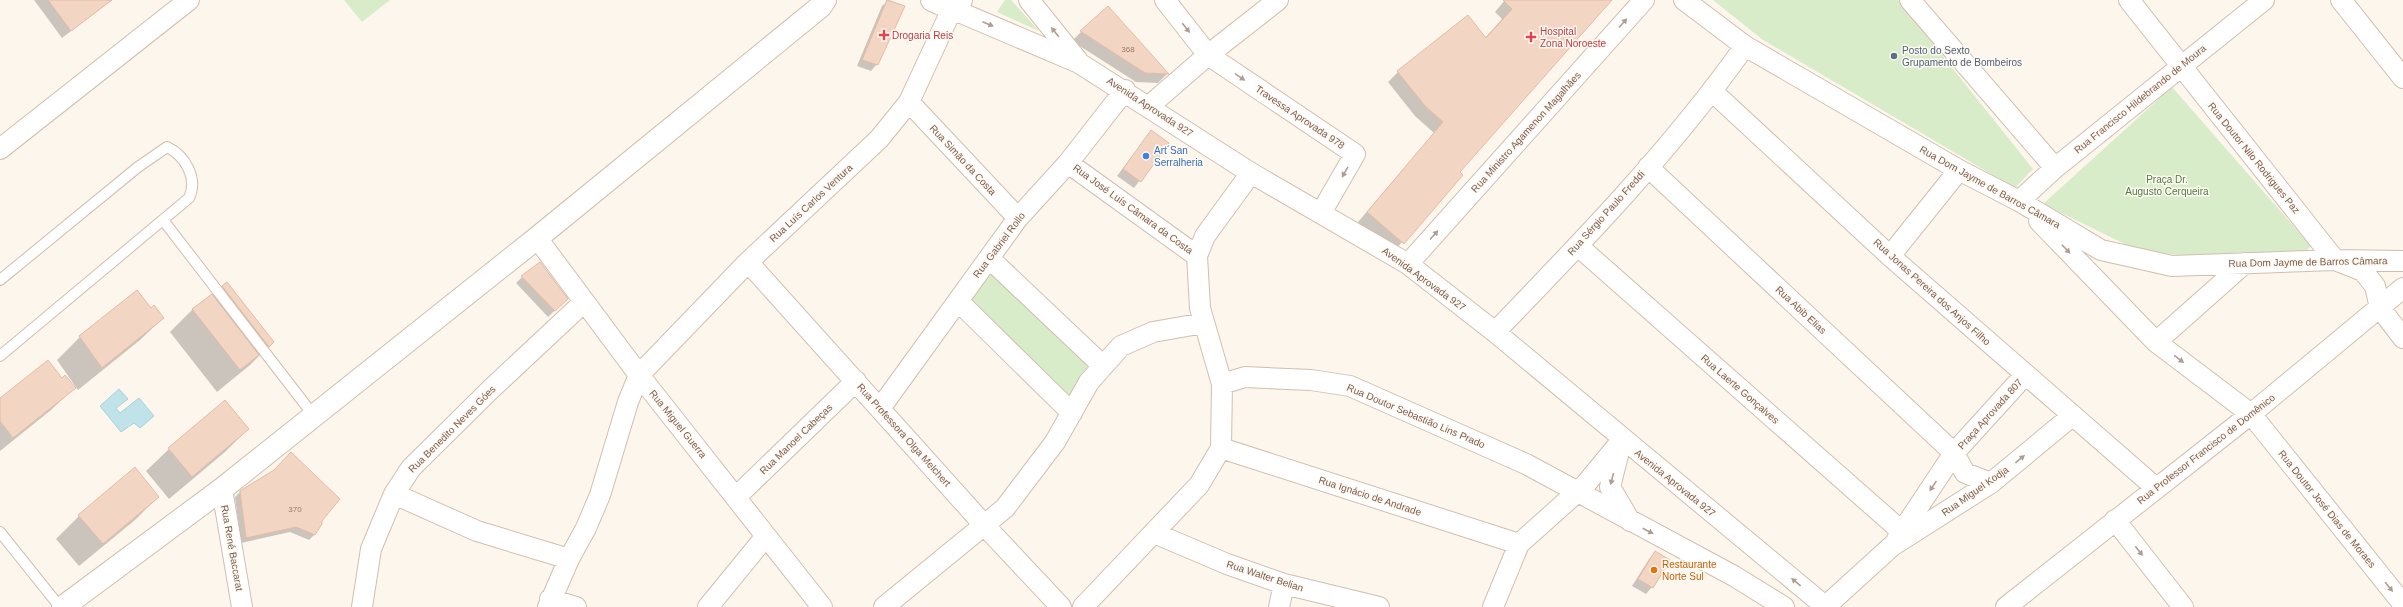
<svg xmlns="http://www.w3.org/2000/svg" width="2403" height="607" viewBox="0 0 2403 607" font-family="Arial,sans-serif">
<rect width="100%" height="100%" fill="#fdf6ec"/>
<!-- green -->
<path fill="#d8ecc9" d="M344 0H390L362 22Z
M1005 0H1011L1039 31 997 12Z
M1713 0H1898L2033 169 2015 188 1763 40Z
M2172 87 2311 246 2303 254 2179 255 2137 250 2043 204Z
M990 262 1098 367 1072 413 962 296Z"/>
<!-- water -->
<path fill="#bfe3e8" stroke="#a5d3da" d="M119 389 128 399 116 408 120 413 139 398 154 416 140 428 134 423 121 432 100 406Z"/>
<!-- shadow -->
<path fill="#0003" d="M34 0H112L62 38Z
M889 0 904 6 877 64 871 71 857 66 882 6Z
M1505 0H1610L1459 172 1393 253 1358 222 1434 133 1415 116 1388 82 1398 72 1485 38 1502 19 1495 12Z
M1081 32 1167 74 1158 83 1136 82 1072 41Z
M1151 131 1168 143 1134 188 1117 176Z
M522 277 567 299 548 317 516 283Z
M223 287 273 342 250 365 217 392 170 332 193 309 213 297Z
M150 309 163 318 140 340 78 390 57 360 80 337Z
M62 379 74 388 51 410 0 451V399Z
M248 429 225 452 169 499 146 471 169 449Z
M241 491 320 521 314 535 309 540 290 532 241 543 235 497Z
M158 497 135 520 79 566 56 539 79 516Z
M1655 552 1668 560 1652 587 1646 594 1632 586 1649 559Z"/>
<!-- building -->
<path fill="#f3d5c3" stroke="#e6bba3" d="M48 0H112L71 31Z
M887 0 905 6 878 65 862 60Z
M1503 0H1612L1460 172 1463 175 1404 244 1367 212 1443 122 1425 106 1397 71 1468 15 1486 38 1512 9Z
M1108 6 1169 74 1145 73 1080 31Z
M1151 130 1169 143 1141 182 1123 169Z
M540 262 568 299 555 311 521 276Z
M227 282 274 342 269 347 222 286Z
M137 290 151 308 154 305 164 318 102 368 79 336Z
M212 294 259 355 240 370 192 309Z
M48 360 62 378 65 375 76 388 13 438 0 421V398Z
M225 400 249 429 192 477 168 448Z
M291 452 340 499 322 521V524L315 535 296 527 246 538 240 491 274 470Z
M135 467 159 497 103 544 78 515Z
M1655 551 1670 560 1653 588 1638 579Z"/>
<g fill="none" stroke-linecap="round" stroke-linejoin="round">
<defs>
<path id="service" d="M163 220 314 416
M0 280 138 167 167 147C186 156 198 179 189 198L0 356
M0 532 60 607"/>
<path id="minor" d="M1029 0 1078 61
M1165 0 1208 55 1355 154 1321 213
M1684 0 1745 46 1959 170 2019 201 2101 250 2172 266 2335 260 2403 261
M1910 0 2055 168
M2129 0 2335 260 2363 271 2375 286 2380 308 2403 338
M2341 0 2403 78
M1713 92 1890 256 2156 488
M909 102 1018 218
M1148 107 1208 55 1278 0
M0 149 189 0
M1068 163 1197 256
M1648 167 1954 453 1965 473 1991 483
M2019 201 2055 168 2264 0
M2039 221 2156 342 2251 414 2403 604
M537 238 639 375 822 607
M1578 246 1907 536
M1890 256 1959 170
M989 258 1103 366
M748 262 985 526 1061 607
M1408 264 1644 0
M958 301 1072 413
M1495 332C1583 241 1672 149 1745 46
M2156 342 2245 263
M1222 384 1245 377 1311 380 1350 386 1526 464 1734 576 1784 607
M881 407 1018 218 1068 163 1125 90
M1620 447 1610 487 1630 521
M1221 448 1519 544
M222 489 242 607
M394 494 477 531 569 559
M736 497 856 381
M2115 520 2183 607
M1154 533 1227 564 1284 584 1379 607
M1897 539 1954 453 2025 375
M550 599 576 607
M362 607 371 549 394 494 411 468 491 389 583 303
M548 607 569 559 586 528 600 495 628 402 639 375 748 262 879 139 909 102 952 9 1079 63 1251 173 1408 264 1495 332 1826 607
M708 607 766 536
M884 607 1005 508 1055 442 1089 382 1121 346 1153 332 1204 323
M1083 607 1199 485 1221 448 1222 384 1200 308 1197 256 1205 236 1251 173
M1279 607 1284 584
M1493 607 1519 544 1585 485 1622 440
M1825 607 1892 546 1991 483 2072 416
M2006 607 2251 414 2403 288"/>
<path id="tertiary" d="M932 0 952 9 961 0
M63 607 222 489 537 238 820 7 825 0"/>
</defs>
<!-- service casing -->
<use href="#service" stroke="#d1beb0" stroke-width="12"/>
<!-- minor casing -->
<use href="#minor" stroke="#d1beb0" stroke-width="22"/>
<!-- tertiary casing -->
<use href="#tertiary" stroke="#d1beb0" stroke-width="24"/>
<!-- service -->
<use href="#service" stroke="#fff" stroke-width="10"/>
<!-- minor -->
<use href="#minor" stroke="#fff" stroke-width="20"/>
<!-- tertiary -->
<use href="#tertiary" stroke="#fff" stroke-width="22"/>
</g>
<!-- one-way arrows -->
<defs><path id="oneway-solid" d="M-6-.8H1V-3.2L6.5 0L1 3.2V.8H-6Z"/></defs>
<g fill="#af9d94">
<use href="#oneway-solid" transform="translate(1623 23) rotate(-48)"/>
<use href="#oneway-solid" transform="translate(988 24) rotate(23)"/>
<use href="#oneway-solid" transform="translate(1186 28) rotate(52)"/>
<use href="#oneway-solid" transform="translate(1055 32) rotate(-129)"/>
<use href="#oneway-solid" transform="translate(1240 77) rotate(34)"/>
<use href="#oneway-solid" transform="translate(1345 172) rotate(120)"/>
<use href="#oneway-solid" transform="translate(1434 235) rotate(-48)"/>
<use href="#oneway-solid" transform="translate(2066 249) rotate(46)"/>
<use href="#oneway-solid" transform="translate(2179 359) rotate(37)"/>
<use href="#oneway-solid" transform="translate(2020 459) rotate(-39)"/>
<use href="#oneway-solid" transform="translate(1612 479) rotate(104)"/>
<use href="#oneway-solid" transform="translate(1933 486) rotate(124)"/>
<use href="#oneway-solid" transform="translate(1648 531) rotate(28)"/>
<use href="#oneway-solid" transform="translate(2139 551) rotate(52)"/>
<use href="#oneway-solid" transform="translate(1796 582) rotate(-141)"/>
<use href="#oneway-solid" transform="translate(2389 587) rotate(51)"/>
</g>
<!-- markers -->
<g fill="#e0444e" stroke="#fffaf3" stroke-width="1.5">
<path d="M882 29h4v4h4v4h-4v4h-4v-4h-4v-4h4z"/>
<path d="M1529 31h4v4h4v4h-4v4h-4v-4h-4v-4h4z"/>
</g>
<circle fill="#5c6f8a" stroke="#fffaf3" stroke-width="1.5" cx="1894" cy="56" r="4"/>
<circle fill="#3f7fe0" stroke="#fffaf3" stroke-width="1.5" cx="1146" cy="156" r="4"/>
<circle fill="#e8710a" stroke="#fffaf3" stroke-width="1.5" cx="1654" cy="570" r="4"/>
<g text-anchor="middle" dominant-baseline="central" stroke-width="3" stroke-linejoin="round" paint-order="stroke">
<!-- number labels -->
<g font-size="8" fill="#987a6a">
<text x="1128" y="49">368</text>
<text x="295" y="509">370</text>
</g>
<!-- health labels -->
<g font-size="10" fill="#be3a42" stroke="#fffaf3" text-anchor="start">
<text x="1540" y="31">Hospital<tspan x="1540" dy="12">Zona Noroeste</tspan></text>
<text x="892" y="35">Drogaria Reis</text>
</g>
<!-- service labels -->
<g font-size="10" fill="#4e5e75" stroke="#fffaf3" text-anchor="start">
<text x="1902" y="50">Posto do Sexto<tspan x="1902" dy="12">Grupamento de Bombeiros</tspan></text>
</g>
<!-- street labels -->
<g font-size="10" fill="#7a5c4d" stroke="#fffaf3">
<text transform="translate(2140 99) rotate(-39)">Rua Francisco Hildebrando de Moura</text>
<text transform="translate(1150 107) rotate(33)">Avenida Aprovada 927</text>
<text transform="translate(1300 117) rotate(34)">Travessa Aprovada 978</text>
<text transform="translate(1526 132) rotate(-48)">Rua Ministro Agamenon Magalhães</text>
<text transform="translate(2254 158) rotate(51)">Rua Doutor Nilo Rodrigues Paz</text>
<text transform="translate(963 160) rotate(47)">Rua Simão da Costa</text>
<text transform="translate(1990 187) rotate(29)">Rua Dom Jayme de Barros Câmara</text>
<text transform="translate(811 203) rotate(-43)">Rua Luís Carlos Ventura</text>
<text transform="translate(1133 209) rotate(36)">Rua José Luís Câmara da Costa</text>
<text transform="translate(1606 213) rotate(-48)">Rua Sérgio Paulo Freddi</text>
<text transform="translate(999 245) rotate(-53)">Rua Gabriel Rollo</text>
<text transform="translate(2308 262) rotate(-1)">Rua Dom Jayme de Barros Câmara</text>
<text transform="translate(1424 279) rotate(36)">Avenida Aprovada 927</text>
<text transform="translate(1932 292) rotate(42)">Rua Jonas Pereira dos Anjos Filho</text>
<text transform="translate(1801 310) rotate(43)">Rua Abib Elias</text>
<text transform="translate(1740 389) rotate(41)">Rua Laerte Gonçalves</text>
<text transform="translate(1990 414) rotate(-48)">Praça Aprovada 807</text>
<text transform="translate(1416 416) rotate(23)">Rua Doutor Sebastião Lins Prado</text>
<text transform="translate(678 424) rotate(51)">Rua Miguel Guerra</text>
<text transform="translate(452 429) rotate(-45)">Rua Benedito Neves Góes</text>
<text transform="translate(904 435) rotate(48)">Rua Professora Olga Melchert</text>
<text transform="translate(796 439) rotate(-44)">Rua Manoel Cabeças</text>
<text transform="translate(2206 449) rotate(-38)">Rua Professor Francisco de Domênico</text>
<text transform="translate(1675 483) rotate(39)">Avenida Aprovada 927</text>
<text transform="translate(1975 491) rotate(-35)">Rua Miguel Kodja</text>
<text transform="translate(1370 496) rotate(18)">Rua Ignácio de Andrade</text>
<text transform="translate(2327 509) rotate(51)">Rua Doutor José Dias de Moraes</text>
<text transform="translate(232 548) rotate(80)">Rua René Baccarat</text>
<text transform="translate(1265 576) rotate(18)">Rua Walter Belian</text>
</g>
<!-- shop labels -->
<g font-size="10" fill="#366cbe" stroke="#fffaf3" text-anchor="start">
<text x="1154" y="150">Art´San<tspan x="1154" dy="12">Serralheria</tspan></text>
</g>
<!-- park labels -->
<g font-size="10" fill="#537a41" stroke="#fffaf3">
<text x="2167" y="179">Praça Dr.<tspan x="2167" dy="12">Augusto Cerqueira</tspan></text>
</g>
<!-- food labels -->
<g font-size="10" fill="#c56008" stroke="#fffaf3" text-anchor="start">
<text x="1662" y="564">Restaurante<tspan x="1662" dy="12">Norte Sul</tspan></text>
</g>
</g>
</svg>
